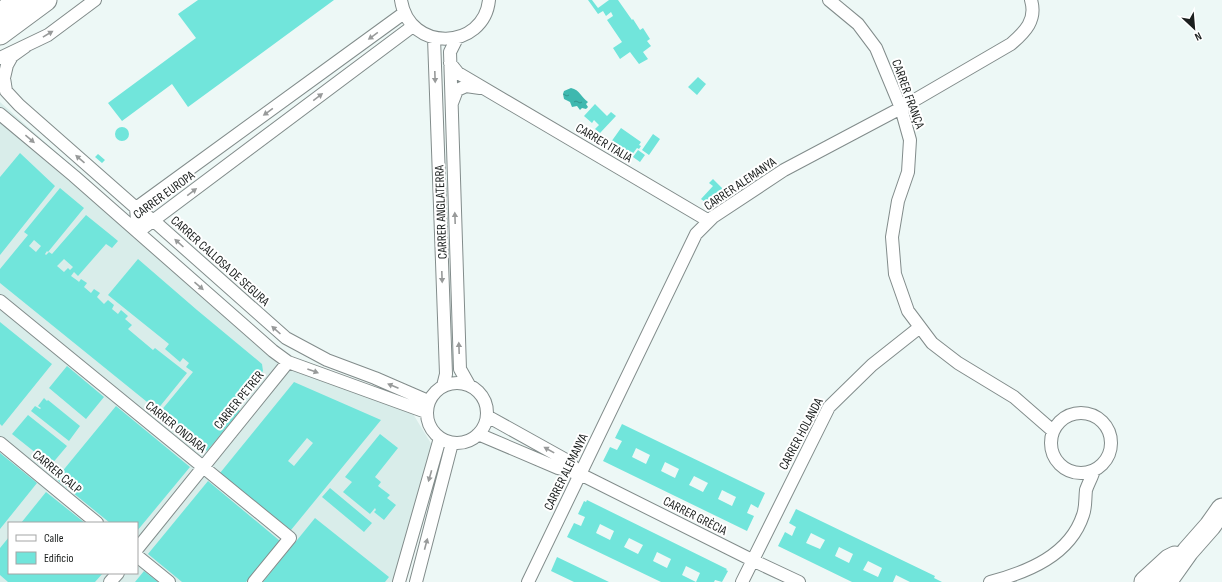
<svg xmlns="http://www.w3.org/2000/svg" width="1222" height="582" viewBox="0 0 1222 582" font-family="'Sofia Sans Condensed',sans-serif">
<defs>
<pattern id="water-ripples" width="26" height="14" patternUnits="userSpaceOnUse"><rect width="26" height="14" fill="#3eb8af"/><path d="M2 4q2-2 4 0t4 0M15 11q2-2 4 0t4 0" fill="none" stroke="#33958e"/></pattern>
</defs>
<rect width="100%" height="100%" fill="#edf8f6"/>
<!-- built -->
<path fill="#d9edea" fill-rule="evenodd" d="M0 102 286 357 410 409 435 450 397 582H0ZM9 523H137V573H9Z"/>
<!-- water -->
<path fill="url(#water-ripples)" d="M571 88C580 90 581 97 588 102L586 104 588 107 586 109 582 108 580 110 577 106 572 107 570 102 564 99 563 94 564 91Z"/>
<!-- building -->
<path fill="#71e5db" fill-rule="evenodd" d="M198 0H334L188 107 172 84 122 121 108 103 196 38 178 14Z
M588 0H592L598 8 609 0H618L632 20 633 19 640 30 643 28 650 39 647 41 651 46 643 52 648 59 639 64 630 52 620 59 613 48 622 42 607 20 613 16 611 12 606 16 603 11 598 14Z
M698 77 706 84 697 95 688 87Z
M595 104 607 116 611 112 616 116 600 133 595 129 599 125 594 120 592 123 584 116Z
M115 134a7 7 0 1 1 14 0a7 7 0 1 1-14 0Z
M621 128 641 142 639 145 641 146 639 149 637 148 631 156 611 142Z
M653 134 660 139 649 155 642 150Z
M638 150 645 155 640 162 633 157Z
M20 153 55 186 0 255V177Z
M98 154 105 160 102 163 95 157Z
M713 179 726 192 713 202H705L701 199 713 186 709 183Z
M60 188 84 208 48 252 47 251 45 254 46 255 49 252 52 254 86 215 112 236 118 241 112 248 106 244 78 276 74 272 71 276 78 281 79 282 81 279 87 283 84 287 91 293 94 289 100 293 97 297 104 304 108 300 114 305 112 309 118 314 121 310 128 316 125 319 132 325 128 329 153 350 155 348 187 373 157 410 0 283V269L28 235 24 232ZM34 240 41 246 36 252 29 246ZM64 259 73 267 70 270 68 268 64 272 57 266Z
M138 259 197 310 262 364 263 371 234 406 240 411 207 451 160 412 193 372 186 367 189 363 183 358 180 362 165 349 169 344 108 295Z
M0 322 52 364 2 426 0 424Z
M67 366 104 397 86 419 49 388Z
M294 382 381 420 291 530 220 473ZM307 438 313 443 294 466 288 461Z
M44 398 47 401 48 400 80 426 69 441 31 411 35 406 40 409 41 408 38 406Z
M116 406 190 467 137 531V523H110L56 479Z
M28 415 67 446 51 465 12 434Z
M622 424 765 493 758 508 751 504 747 513 754 516 747 531 603 461 610 447 617 450 622 441 615 438ZM636 448 650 455 646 464 632 457ZM665 462 679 469 675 478 661 471ZM694 476 708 483 703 492 689 485ZM722 490 736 497 732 506 718 499Z
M380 434 398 448 375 477 381 482 378 486 390 495 387 498 396 505 384 520 374 512 376 510 375 508 370 514 343 492 352 482 345 477Z
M0 453 37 483 0 529Z
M208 481 280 541 246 582H182L148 554Z
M330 488 372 523 364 532 322 497Z
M46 492 85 523H21Z
M587 500 727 569 726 570 728 571 722 582 715 580 714 582H661L567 537 574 523 581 526 585 517 578 514 584 501 586 502ZM600 524 614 531 610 540 596 533ZM629 538 643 545 638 554 624 547ZM657 552 671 559 667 568 653 561ZM686 566 700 573 696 582 682 575Z
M796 509 935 576 934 578 942 582H910L896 575 893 582H852L778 546 785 532 792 536 795 529 796 527 789 523ZM811 533 825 540 820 549 806 543ZM839 547 853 554 849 563 835 556ZM868 561 882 568 878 577 863 570Z
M315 518 389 577 385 582H263Z
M9 537V573H103L95 582H8L0 575V548Z
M557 557 609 582H574L551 571Z
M144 571 158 582H135Z"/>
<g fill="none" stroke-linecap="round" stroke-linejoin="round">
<defs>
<path id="street" d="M401 0C409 53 484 50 489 0
M829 0 858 24 876 48 901 108 910 140 908 172 898 201 892 237 895 274 908 311 932 343 958 363 1014 397 1053 431
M434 38 446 374 443 386
M457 38 450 52 460 369 469 385
M26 46 12 56 7 65 4 78 6 91 19 105 136 208 154 221 286 338 327 360 375 378 428 401
M0 58 48 35 95 0
M450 63 458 73 709 221
M452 103 457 90 466 86 480 88
M0 114 74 176 273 351 288 362 426 412
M138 232 136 208 404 13
M138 232 413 26
M0 301 290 538 254 582
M427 413a30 30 0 1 1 60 0a30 30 0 1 1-60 0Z
M1051 443a30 30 0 1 1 60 0a30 30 0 1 1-60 0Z
M487 416 568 461 580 474
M478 434 558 468 580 474 752 560 799 582
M0 443 97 523
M137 549 288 362
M137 556 169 582
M110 582 118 573
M399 582 440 438
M416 582 452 443
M528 582 696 234 713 217 784 170 901 108 1011 44C1025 32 1037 20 1031 0
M742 582 829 407 872 365 920 327
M990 582C1028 572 1070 555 1083 515 1086 507 1085 498 1086 490 1088 484 1092 477 1094 470"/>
<path id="highway" d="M0 14 19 0
M0 34 46 0
M1145 582 1169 560 1175 557
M1166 582 1188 551 1210 526 1222 509"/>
</defs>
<!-- street casing -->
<use href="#street" stroke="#828c8b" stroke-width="14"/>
<!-- highway casing -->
<use href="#highway" stroke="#828c8b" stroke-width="23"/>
<!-- street -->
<use href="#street" stroke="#fff" stroke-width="12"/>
<!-- highway -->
<use href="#highway" stroke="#fff" stroke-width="21"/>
</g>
<!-- one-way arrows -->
<defs><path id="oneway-solid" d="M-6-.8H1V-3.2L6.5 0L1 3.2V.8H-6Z"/></defs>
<g fill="#989a9a">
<use href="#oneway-solid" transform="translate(48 34) rotate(-31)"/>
<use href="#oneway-solid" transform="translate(373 36) rotate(144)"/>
<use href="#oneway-solid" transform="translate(435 77) rotate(88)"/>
<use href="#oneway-solid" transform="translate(318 97) rotate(-37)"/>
<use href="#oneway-solid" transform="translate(268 112) rotate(144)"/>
<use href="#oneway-solid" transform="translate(30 139) rotate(40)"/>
<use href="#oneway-solid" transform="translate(80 159) rotate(-139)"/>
<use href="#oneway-solid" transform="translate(192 192) rotate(-37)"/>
<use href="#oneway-solid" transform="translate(455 218) rotate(-92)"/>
<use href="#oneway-solid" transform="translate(179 243) rotate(-138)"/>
<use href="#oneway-solid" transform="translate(442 277) rotate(88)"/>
<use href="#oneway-solid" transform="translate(199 286) rotate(41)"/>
<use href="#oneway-solid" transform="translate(276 330) rotate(-138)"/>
<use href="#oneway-solid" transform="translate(459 348) rotate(-92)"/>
<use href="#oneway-solid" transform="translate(313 371) rotate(20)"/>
<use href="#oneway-solid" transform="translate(393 386) rotate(-157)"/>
<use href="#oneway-solid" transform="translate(549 450) rotate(-151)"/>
<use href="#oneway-solid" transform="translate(430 476) rotate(106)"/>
<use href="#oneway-solid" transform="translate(426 544) rotate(-75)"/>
</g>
<g text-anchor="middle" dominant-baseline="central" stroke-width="4" stroke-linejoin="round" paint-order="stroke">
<!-- street labels -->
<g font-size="13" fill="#1b1f1e" stroke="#fff">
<text transform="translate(908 94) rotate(70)">CARRER FRANÇA</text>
<text transform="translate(604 143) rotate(31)">CARRER ITALIA</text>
<text transform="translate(740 184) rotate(-34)">CARRER ALEMANYA</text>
<text transform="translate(164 195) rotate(-36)">CARRER EUROPA</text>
<text transform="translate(441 212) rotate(-92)">CARRER ANGLATERRA</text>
<text transform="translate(220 261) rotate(42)">CARRER CALLOSA DE SEGURA</text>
<text transform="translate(239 400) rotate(-51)">CARRER PETRER</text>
<text transform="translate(176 427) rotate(39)">CARRER ONDARA</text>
<text transform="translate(801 434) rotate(-62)">CARRER HOLANDA</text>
<text transform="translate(57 472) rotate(40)">CARRER CALP</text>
<text transform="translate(566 472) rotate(-64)">CARRER ALEMANYA</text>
<text transform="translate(695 516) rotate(27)">CARRER GRÈCIA</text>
</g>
</g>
<!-- legend -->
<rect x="8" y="522" width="130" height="52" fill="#ffffff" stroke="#a4a5a5"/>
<rect x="16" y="535" width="20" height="6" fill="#ffffff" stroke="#a4a5a5"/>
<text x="44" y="542" font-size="12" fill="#1b1f1e">Calle</text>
<rect x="16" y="552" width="20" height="12" fill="#71e5db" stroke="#a4a5a5"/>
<text x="44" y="562" font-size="12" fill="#1b1f1e">Edificio</text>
<!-- north arrow -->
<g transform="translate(1194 28) rotate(154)" stroke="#ffffff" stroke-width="3" paint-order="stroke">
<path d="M0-3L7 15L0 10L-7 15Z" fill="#1b1f1e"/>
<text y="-6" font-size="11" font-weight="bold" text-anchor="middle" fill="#1b1f1e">N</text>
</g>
</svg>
